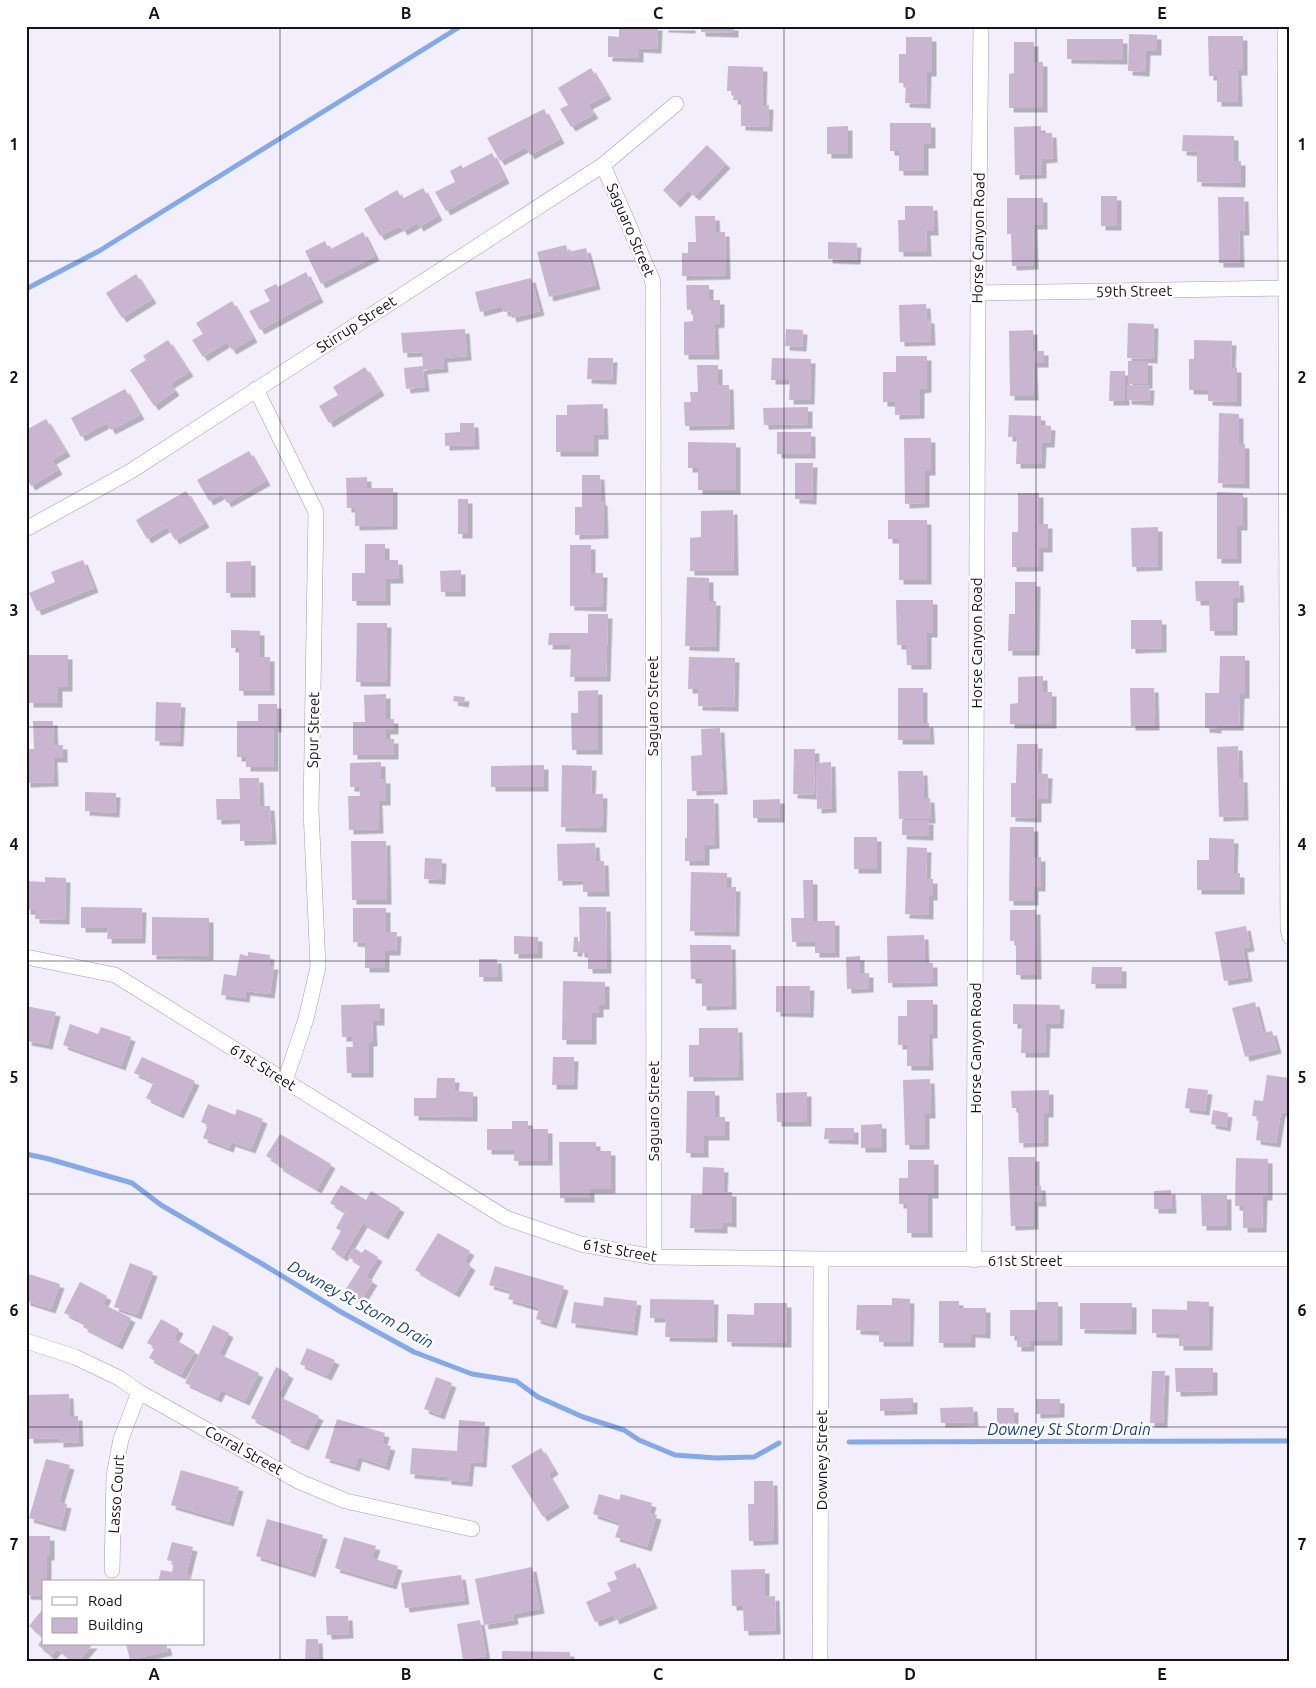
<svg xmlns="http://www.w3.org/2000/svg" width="1316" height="1688" viewBox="0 0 1316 1688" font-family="Ubuntu,sans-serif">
<defs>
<filter id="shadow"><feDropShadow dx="4.5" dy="4.5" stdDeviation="0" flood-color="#0004"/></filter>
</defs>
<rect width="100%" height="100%" fill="#f2eefb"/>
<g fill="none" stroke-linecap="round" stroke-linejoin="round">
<!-- stream -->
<path stroke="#82a9ea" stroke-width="5" d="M26 289 99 251 461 26
M26 1154 49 1159 132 1183 161 1205 264 1265 341 1312 414 1352 472 1374 516 1381 538 1397 583 1417 624 1430 639 1440 675 1455 716 1458 754 1457 779 1443
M849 1442 1290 1441"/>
</g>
<!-- building -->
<path fill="#cab5d0" filter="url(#shadow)" d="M619 26H658L657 49 639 48V58L608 57V36L619 37Z
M664 26H691V29L664 28Z
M701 26H734V33L701 32Z
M1129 34 1157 35V51H1146L1145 72 1128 71Z
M1208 36H1243V71H1237L1238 102H1217V76H1209Z
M906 37H932V72H927L926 104 905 103 906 83H899V54H906Z
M1067 39H1123V60L1067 59Z
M1014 42H1034V62H1043V108H1009V74L1014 73Z
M728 66 763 67 762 105H769L768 127 741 126V100H733L734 91H727Z
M591 68 607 95 588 105 594 114 571 127 560 109 568 105 558 88Z
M544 109 560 139 530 155 526 147 500 161 487 138Z
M890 123H931V144H924V171H899V151H890Z
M848 126V154H827V127Z
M1041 126V133H1052L1053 158 1042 159V174L1015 175 1014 127Z
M1183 135 1234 136V161H1241V183L1197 182V152L1182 151Z
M707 145 726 164 695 196 688 190 676 203 663 190Z
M492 153 505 179 446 211 435 192 455 182 450 171 461 165 463 168Z
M423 188 438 216 419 227 417 223 403 231 400 226 380 236 364 209 397 190 402 199Z
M1101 196H1117V226H1101Z
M1218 197H1244L1245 231H1239L1240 263H1219Z
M1007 198H1043V225H1033L1034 265 1012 266 1011 234H1007Z
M905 206H933L934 231H926L927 252H899L898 220H905Z
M695 216H715L716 232H725L726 275 682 276V253H688V242H696Z
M363 232 375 256 321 284 305 251 325 241 329 250Z
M828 242 857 243 856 260 828 259Z
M566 245 568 252 586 248 596 285 549 297 537 252Z
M306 272 319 298 260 330 249 311 270 301 264 290 276 284 278 287Z
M136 274 152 299 122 318 106 293Z
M531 278 540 311 512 318 510 311 504 312 502 306 480 312 475 292Z
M686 285H709V300H720V323L714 324 715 355H684V322L693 321V310H687Z
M232 301 253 338 232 350 227 342 203 357 192 340 203 334 196 323Z
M926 304 927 319H930L931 341 900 342 899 305Z
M1128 323 1154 324 1153 359 1127 358Z
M465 329 467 356 443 358 444 368 423 370 425 387 406 389 404 368 423 366 422 352 403 353 401 333Z
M786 329 803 330 802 347 785 346Z
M1033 330V351H1044V363H1033L1034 396H1010L1009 331Z
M168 340 189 372 170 384 175 391 154 406 130 370 146 360 143 356Z
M1194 340 1232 341 1231 368H1237V402L1208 401V390H1189V359H1194Z
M896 356H927V388L920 389V414L895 415V402H883V372H896Z
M588 358H613L612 380 587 379Z
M772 358 811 359 810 400H789L790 380H771Z
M1128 361H1148V384H1128Z
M697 365H718V385H729L730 425 685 426 684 402H691L690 392H698Z
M365 367 380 391 329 423 319 406 338 395 333 387Z
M1110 371H1125V401H1109Z
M1127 385 1150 386 1149 401 1127 400Z
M125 389 140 415 111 430 107 423 81 437 71 418Z
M603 404 604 435H594V452H556V415H567V405Z
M808 407V424L764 425 763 408Z
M1219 413 1239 414V444H1245V484L1218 483Z
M1009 415 1041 416V425L1051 426 1050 443H1042L1041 464H1016L1017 437H1008Z
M46 419 66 452 52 460 58 470 31 486 26 478V464L28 463 26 461V430Z
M460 423H474L475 445 445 446V433L460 432Z
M777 432H811V454H777Z
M904 438H931V471H925V503L905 504Z
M688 442 736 443V490H698V468H688Z
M249 451 266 481 227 503 222 494 209 501 197 480Z
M795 463H813L812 500 795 499Z
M582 475H600L601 501H603L604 534 575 535V507H582Z
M367 477V488H393V525L355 526V508H347L346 478Z
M186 491 205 523 175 540 167 527 147 539 136 520Z
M1217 492 1243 493V526H1237V559H1217Z
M1018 493H1039V524H1048V548H1039V567H1012V532H1018Z
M458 499H468V534H458Z
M733 510 734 571H690V538L701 537V511Z
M888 520H927V580H899V539H888Z
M1158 527V566L1132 567 1131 528Z
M365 544H385V560H398L399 579H386V601H352V573H365Z
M570 545H591V573H603L602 607 570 606Z
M83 560 94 588 37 611 29 593 55 582 51 572Z
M251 561V593H226V562Z
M461 570V592H441L440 571Z
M687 577 709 578V601H716L715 647 685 646Z
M1195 581H1239L1240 598H1233V631H1210L1209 601H1196Z
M1015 582H1036L1035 651H1008L1009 614H1015Z
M896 600H933V633H927V665H907L906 645H897Z
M588 614H608L606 677H570L571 645H548L549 633H588Z
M1131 620H1162V648L1131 649Z
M357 623H387L386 682H356Z
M231 630 260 631V657H270V691H239V648H231Z
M26 655H68V687H58V703H29V681H26Z
M1220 656H1245V694H1240L1239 726H1217V729L1205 728V693H1219Z
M689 657 735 658 734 707 698 706V689H688Z
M1043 676V692H1052V724H1010V704L1018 703V677Z
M898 688H923V723H929L930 740H898Z
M1130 688H1154L1155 726H1131Z
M598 690V750H572L571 713H578V691Z
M386 694V719H394V730H386V739H394V755H353V722H365L364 695Z
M454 696 465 697 464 703 453 701Z
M156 702 181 703 179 742 155 741Z
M258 704H277V728H274V767H246V757H237V721H258Z
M33 721H53L54 745H63V758H53L54 782 26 783V749H34Z
M720 728 723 790 692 791 691 756 702 755 701 729Z
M1017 744H1038L1037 773 1048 774 1047 799H1037V818L1011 817V783H1016Z
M1238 746 1239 778H1243L1244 816 1219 817 1217 747Z
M794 749H815L814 795 793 794Z
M381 762V779H386V801H378L379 829 349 830 348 796H360L359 787H350V763Z
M831 762 832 808 817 809 816 763Z
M544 765V787H491V766Z
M562 765 592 766 591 794H603L602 828 561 827Z
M898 771H923L924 798H930L931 819H899Z
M239 778H259L260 806H270L272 840 240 841V819L217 820 216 799H240Z
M85 792 116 793 115 813 85 811Z
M687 799H714L715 844 705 845V861H685V838H687Z
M780 799V818H753V800Z
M902 820H929V836L902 835Z
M1010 827H1034V857H1041V887H1034V901H1009Z
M854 837H877V869H854Z
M1209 838 1234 839 1233 873H1240V890H1197V860H1209Z
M351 841H386L387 900H352Z
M595 843 596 861H604L605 892H583V880L558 881 557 844Z
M907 847 927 848 926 879H933V896H929V915L905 914Z
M425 858 442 859 441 880 424 879Z
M691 872 727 873V887H736L735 932 690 931Z
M45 877 66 878 65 920 35 919V910H26V881L45 882Z
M803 880H813V921H835V953H815V942H792L791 918H804Z
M81 907 142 908 141 939H107L108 928H81Z
M579 907H606L607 969H588V953H580Z
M353 908H386V932H397L396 951H385V968H365V943L353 942Z
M1010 910H1036L1037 975H1016V941H1010Z
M152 917 209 918V956L152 955Z
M1246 926 1250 947 1243 948 1248 977 1224 981 1215 932Z
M924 935 925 963H933V982L888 983 887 936Z
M514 936 538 937V954H514Z
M574 937H578V952H573Z
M690 945H731L732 1005 702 1006V979H691Z
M248 952 270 955 269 965H274L270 994 246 991 245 998 221 995 224 974 236 976 240 954 248 956Z
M860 956V973H869V988L847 989 846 957Z
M479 959H497L498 977H479Z
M1092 967H1122V984H1091Z
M563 981 605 982V1005H599V1013H592V1040H562Z
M776 986H810L809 1013 776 1012Z
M907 1000H933V1034H928L929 1066H907V1045H898V1016H907Z
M1255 1002 1263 1033 1272 1031 1277 1049 1245 1057 1232 1008Z
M380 1004V1021H372L373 1042H369V1073H347L346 1047H353L352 1037H342L341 1005Z
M1013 1004 1060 1005 1059 1024H1046L1045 1053H1021L1022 1024H1013Z
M26 1006 56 1012 48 1045 27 1041 28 1034H26Z
M70 1024 98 1034 101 1027 131 1037 121 1066 63 1045Z
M699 1028H738L739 1076 689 1077V1045H699Z
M142 1057 195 1081 179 1114 146 1098 154 1082 134 1073Z
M553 1057H574L573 1085H552Z
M1267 1075 1290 1078V1098L1288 1113 1281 1112 1276 1143 1256 1140 1259 1117 1252 1116 1254 1100 1263 1101Z
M437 1078H455L454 1091 473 1092V1117L414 1116V1098H436Z
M930 1079 931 1114H925V1145H905L903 1080Z
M1188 1088 1208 1090 1205 1111 1185 1108Z
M1049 1090V1113H1044V1142L1019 1143 1018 1108H1012L1011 1091Z
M687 1091H715V1117H725V1136H704V1153H686Z
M807 1092V1122H777L776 1093Z
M208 1104 235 1115 237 1109 263 1119 251 1149 231 1142 229 1148 203 1138 208 1125 201 1122Z
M1213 1110 1228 1113 1226 1127 1211 1124Z
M512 1121H528V1129H548V1161H514V1150H487V1129H512Z
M882 1124V1148H861V1125Z
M825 1128H854V1140L824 1139Z
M280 1134 331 1164 317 1189 278 1166 280 1164 266 1156Z
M559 1142H596V1151H611V1189H590V1198H560Z
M1008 1157H1035V1186H1041L1042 1202H1034V1225L1011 1226Z
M1236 1158 1268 1159V1196H1263L1262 1228H1243V1206H1235Z
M908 1160H934V1194H928V1233H907V1204H899V1178H908Z
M703 1167 724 1168 723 1192H732V1223L723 1222V1229L690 1228 691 1195H702Z
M341 1185 366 1200 371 1191 400 1208 384 1235 363 1223 343 1257 331 1249 341 1231 336 1228 345 1212 330 1203Z
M1171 1190 1172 1209H1154V1191Z
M1201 1195H1227V1226H1202Z
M438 1233 470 1251 464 1261 471 1266 455 1293 415 1270Z
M354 1248 362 1253 365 1249 378 1257 366 1277 373 1281 360 1302 344 1292 361 1265 348 1257Z
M130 1263 153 1272 137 1315 114 1307Z
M495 1266 564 1286 552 1324 536 1319 539 1308 508 1299 511 1291 489 1285Z
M26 1273 60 1284 51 1309 26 1301Z
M80 1282 107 1296 103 1304 131 1318 118 1345 83 1327 85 1323 64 1313Z
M604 1297 637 1301 633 1331 571 1323 574 1302 603 1306Z
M892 1298 910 1299 909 1342H879V1331L856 1330 857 1305H892Z
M650 1299 714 1300 713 1338 665 1337 666 1318H650Z
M939 1301H959V1308H986V1334L971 1333V1343H939Z
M1187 1301 1209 1302 1208 1346H1179V1334L1152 1333V1309L1187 1310Z
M1037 1302H1058V1341H1030V1347H1017V1336H1010V1310H1037Z
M754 1303H787V1343L727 1342V1314L754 1315Z
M1080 1303H1132V1330L1080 1329Z
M161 1319 179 1329 174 1339 195 1351 181 1375 149 1358 155 1347 147 1343Z
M213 1325 229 1333 219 1354 259 1373 245 1401 221 1390 217 1398 185 1383Z
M307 1348 335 1360 327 1376 300 1364Z
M276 1367 289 1374 278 1396 319 1416 304 1446 286 1438 287 1435 251 1418Z
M1175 1368H1213V1391L1176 1392Z
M1152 1371H1165L1163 1423H1150Z
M436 1377 452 1383 440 1415 424 1409Z
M69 1394 70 1416H78L79 1442 59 1443V1438L29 1439 28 1395Z
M913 1398V1410L880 1411V1399Z
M1036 1399H1060V1413L1036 1414Z
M973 1407 974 1422 941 1423 940 1408Z
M997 1408H1014V1425H997Z
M337 1419 385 1433 382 1444 391 1446 385 1466 358 1457 355 1467 325 1458Z
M459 1420 485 1422 482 1463 470 1462 468 1482 447 1480V1477L410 1474 412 1448 457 1451Z
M541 1448 554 1470 548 1474 565 1503 543 1517 511 1466Z
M46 1459 70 1465 59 1502 67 1504 61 1527 29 1518Z
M181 1470 239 1487 229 1522 171 1505Z
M754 1481H773L774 1540 749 1541 748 1504H754Z
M599 1494 619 1500 621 1494 652 1503 649 1513 657 1515 647 1547 615 1537 620 1523 593 1514Z
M267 1519 323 1535 311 1573 256 1556Z
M26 1536H50V1556H47V1582H44V1596L26 1595Z
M344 1537 376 1546 372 1558 398 1566 392 1585 335 1568Z
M172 1542 193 1547 186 1575 190 1576 189 1582H158L161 1570 172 1572 174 1562 167 1560Z
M635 1563 653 1604 615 1620 613 1615 595 1622 586 1602 611 1591 607 1583 617 1579 614 1572Z
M532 1567 540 1609 513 1614 514 1620 484 1625 475 1579Z
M765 1569V1597L775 1596 776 1630 744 1631 743 1606H732L731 1570Z
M461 1575 465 1600 405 1608 401 1583Z
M42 1610 44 1611V1644H93L78 1662H73L57 1649 51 1656 38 1645 43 1638 29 1626Z
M326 1616H348L349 1634 327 1635Z
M480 1620 486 1656 463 1660 457 1624Z
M306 1639H318L319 1662H305Z
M126 1644H166L168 1651 130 1660Z
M502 1651 570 1652V1662H502Z"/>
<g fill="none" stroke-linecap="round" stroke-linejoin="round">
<defs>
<path id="street" d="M1285 26C1287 328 1286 629 1288 930L1290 937
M603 165 653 282 654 1257
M978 293 1290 288
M256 389 316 512 311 810 318 967 306 1019 285 1081
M26 529 131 471 603 165 676 104
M26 957 115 975 506 1218 581 1244 654 1257 821 1259H1290
M974 1260 978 293 981 26
M26 1341 75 1357 119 1378 139 1392 298 1481 346 1501 472 1529
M112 1570 114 1476 121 1439 139 1392
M820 1662 821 1259"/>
</defs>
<!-- street casing -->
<use href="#street" stroke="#a49bb9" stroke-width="16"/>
<!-- street -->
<use href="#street" stroke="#fff" stroke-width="15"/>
</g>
<!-- grid -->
<path fill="none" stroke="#16121d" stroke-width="1" stroke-opacity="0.55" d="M280 26V1662M532 26V1662M784 26V1662M1036 26V1662M26 261H1290M26 494H1290M26 727H1290M26 961H1290M26 1194H1290M26 1427H1290"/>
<g text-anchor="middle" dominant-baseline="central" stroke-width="5" stroke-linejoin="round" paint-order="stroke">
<!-- street labels -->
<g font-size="15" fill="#16121d" stroke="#fefefe">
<text transform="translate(631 230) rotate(67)">Saguaro Street</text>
<text transform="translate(978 238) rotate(-89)">Horse Canyon Road</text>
<text transform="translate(1134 291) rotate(-1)">59th Street</text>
<text transform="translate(356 324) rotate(-33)">Stirrup Street</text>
<text transform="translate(976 643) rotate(-90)">Horse Canyon Road</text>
<text transform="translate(652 706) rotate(-90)">Saguaro Street</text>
<text transform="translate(313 730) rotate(-89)">Spur Street</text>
<text transform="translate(975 1048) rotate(-90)">Horse Canyon Road</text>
<text transform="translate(263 1067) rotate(32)">61st Street</text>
<text transform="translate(653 1111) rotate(-90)">Saguaro Street</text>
<text transform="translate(620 1250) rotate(10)">61st Street</text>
<text x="1025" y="1260">61st Street</text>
<text transform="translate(244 1450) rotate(29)">Corral Street</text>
<text transform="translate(821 1460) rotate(-90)">Downey Street</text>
<text transform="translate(116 1494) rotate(-86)">Lasso Court</text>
</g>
<!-- water labels -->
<g font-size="16" font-style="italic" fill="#15418d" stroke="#fefefe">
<text transform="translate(361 1304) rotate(29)">Downey St Storm Drain</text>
<text x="1069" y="1429">Downey St Storm Drain</text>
</g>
</g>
<!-- border -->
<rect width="1316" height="1688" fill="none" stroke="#fefefe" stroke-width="55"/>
<!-- legend -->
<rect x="42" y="1580" width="162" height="65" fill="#fefefe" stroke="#a1a0a4"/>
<rect x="52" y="1597" width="25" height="8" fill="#ffffff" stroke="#a1a0a4"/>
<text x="88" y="1606" font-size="15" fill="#16121d">Road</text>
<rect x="52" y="1618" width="25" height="15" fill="#cab5d0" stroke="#a1a0a4"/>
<text x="88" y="1630" font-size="15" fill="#16121d">Building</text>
<rect x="28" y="28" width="1260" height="1632" fill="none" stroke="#16121d" stroke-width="2"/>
<g font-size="16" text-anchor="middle" font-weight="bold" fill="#16121d">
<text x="154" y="19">A</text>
<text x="406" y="19">B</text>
<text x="658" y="19">C</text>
<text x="910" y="19">D</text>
<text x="1162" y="19">E</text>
<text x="14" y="150">1</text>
<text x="1302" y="150">1</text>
<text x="14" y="383">2</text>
<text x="1302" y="383">2</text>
<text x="14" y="616">3</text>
<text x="1302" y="616">3</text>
<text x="14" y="850">4</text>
<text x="1302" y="850">4</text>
<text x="14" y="1083">5</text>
<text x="1302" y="1083">5</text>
<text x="14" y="1316">6</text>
<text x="1302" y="1316">6</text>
<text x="14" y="1550">7</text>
<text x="1302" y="1550">7</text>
<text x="154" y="1680">A</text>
<text x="406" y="1680">B</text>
<text x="658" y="1680">C</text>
<text x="910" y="1680">D</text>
<text x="1162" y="1680">E</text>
</g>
</svg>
